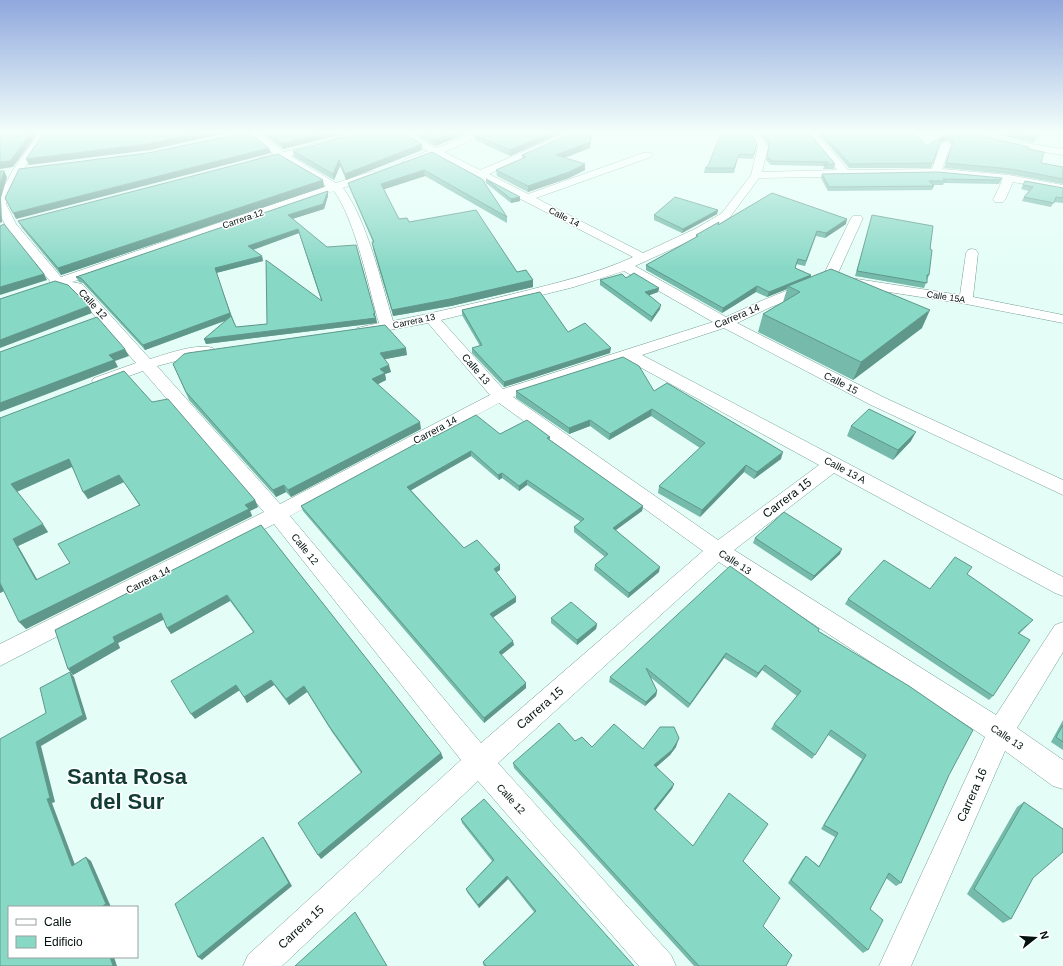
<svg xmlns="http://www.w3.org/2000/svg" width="1063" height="966" viewBox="0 0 1063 966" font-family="Helvetica,sans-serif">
<rect width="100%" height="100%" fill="#e4fef7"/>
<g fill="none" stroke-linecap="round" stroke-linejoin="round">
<defs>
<path id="street" d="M39 133H49L23 170 6 204 16 224 61 277 326 186 281 159 257 165 253 164 252 162 253 160 274 154 247 133H259L284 152 354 133H371L369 135 290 156 336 183 373 171 378 174 377 176 343 188C367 220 381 282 393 321 434 313 476 303 517 293 556 283 596 274 633 257L435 155 412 164H404L403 162 404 160 428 151 395 133H408L436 148 475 133H489L444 152 480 170 568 133H582L489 174 528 194 643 153H651L652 155 651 157 536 198 643 253 697 228 722 213 751 175 758 147 748 133H758L768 147 762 172 837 170 806 133H816L848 170 932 169 941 144 946 141 951 144 942 169 1009 175 1063 185V191L1013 182 1005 200 1003 202H995L993 200 1002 181 936 175 759 178 730 217 705 234 635 266 726 317 761 301 823 276 851 218 853 216H861L863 218 834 282 771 307 737 323 883 397 1063 480V495L871 405 724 328 642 355 1063 577V596L1055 593 834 473 734 550 996 715 1055 625 1063 622V652L1017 728 1063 760V789L1053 786 1005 751 911 966H879L985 737 719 562 498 763 671 955 676 966H639L478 781 282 966H243L248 955 461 760 274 524 0 666V644L264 512 143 371 100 386 94 384 92 381 94 378 136 363 72 290 53 285 7 228 0 215V194L13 170ZM334 191C356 221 368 286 379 323L357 328 355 331 357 334 362 335 428 323 490 395 280 504 157 366 180 360 213 354 216 351 213 348C196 343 167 354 150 359L82 284 72 282ZM624 271 713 322 503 389 441 320 574 287ZM627 360 819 465 718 540 513 397ZM499 403 703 551 481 743 290 516Z
M962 133H981L1019 142 1063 149V155L1019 148 964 135Z
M972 249 976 250 978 253 973 297 1063 315V323L966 304 844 285 839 284 837 281 839 278 844 277 960 295 966 253 968 250Z"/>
</defs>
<!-- street casing -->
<use href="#street" stroke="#759f95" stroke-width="1"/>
<!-- street -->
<use href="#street" fill="#fff" fill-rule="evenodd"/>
</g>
<!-- wall -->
<path fill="#75baaa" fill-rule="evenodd" d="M262 133H347L283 149Z
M412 133H469L435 146Z
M478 133H563L510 156 475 140V135Z
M759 133H809L835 164 834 169H823L824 166 771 165 766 160 769 146Z
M818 133H915L926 146 949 133 1029 147 1028 149 1041 163 1063 167V184L1009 174 944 168 952 145 947 140 940 143 931 168H849Z
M990 133H1040L1033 143Z
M757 143 753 159 738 158 734 173H704L705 168 708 166Z
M422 144V150L346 180 340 166 334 180 294 157 293 151Z
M590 148 564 158 585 170 569 178 528 192 497 176 496 170 522 159V155Z
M432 152 507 217V223L425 176 384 189 399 219 409 222 517 272 533 287 451 306 393 316 373 249 372 242H373L350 189 348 183Z
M822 174 1002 178 999 184 944 183 943 185H933L934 186 932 190 828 191 821 178Z
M486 179 520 201 511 203 486 183Z
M323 180 324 187 61 275 22 228 18 221Z
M1025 181 1063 188V203L1054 202 1051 207 1022 201 1024 197 1029 191 1021 189Z
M328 191V196L324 209 292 219 376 317 377 323 206 344 204 339 225 321 145 350 83 283 79 282 76 277ZM299 233 321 300 267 324 236 327 216 273 263 261 262 256 253 250Z
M718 210 717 214 682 233 654 220V215Z
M871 220 929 275 924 288 855 276Z
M846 224 825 238 816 236 805 266 796 264 795 268 810 277 922 328 853 380 758 332 763 314 783 302 787 289 767 297 756 292 722 313 646 270V265L696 237V235L718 225Z
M626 278 659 288 658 292 649 295 660 309 651 322 600 285V280Z
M462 310 568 332 610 353 504 387 472 353V348L480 346 462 315Z
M407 355 385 359 391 372 385 374 386 380 377 384 421 429 291 497 286 492 276 497 189 400 173 364Z
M516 391H654L781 459 754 479 744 472 700 517 658 493 659 486 700 448 651 416 609 440 590 426 569 434 516 398Z
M152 402 255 500 258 507 250 511 252 516 26 629 4 591 0 593V418ZM72 467 88 499 124 482 139 505 70 563 37 580 18 546 48 532 17 492Z
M851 426 911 441 893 460 847 436Z
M500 434 550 437V440L643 506 642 511 615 530 659 572 628 598 594 570 595 565 605 557 574 532V527L581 522 527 485 519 491 502 478 499 480 471 456 411 490 464 548 500 565V570L496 572 516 602 493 617 514 645 501 655 526 683V688L484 723 303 511 301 506 434 437Z
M261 525 441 753 443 758 321 859 361 773 332 732 307 692 289 705 274 685 247 703 240 690 195 719 253 632 230 601 171 634 167 628 164 619 118 643 120 648 73 675 68 669Z
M755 538 840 554 811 581 753 543Z
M967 574 1029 624 1019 634 993 696 989 700 845 604 848 599 930 589Z
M551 618 597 624 596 629 577 645 551 623Z
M818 632 949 775 901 883 896 886 886 878 870 909 868 950 863 953 788 883 803 859 806 856 819 866 835 837 821 829 862 759 828 735 812 759 771 729 774 724 797 696 762 670 756 678 724 658 688 708 650 677 657 691 656 696 645 706 609 682 610 677Z
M1063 720V750L1051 742Z
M575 741 592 747 643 749 676 747 670 755 656 767 674 784 672 789 655 811 693 846 743 861 763 926 786 966H694L514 768 513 763Z
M1024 802 1033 878 1011 919 1003 923 967 894 1017 807Z
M461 819 634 966H484L483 964V962L534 912 508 879 479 908 467 892 466 889 492 861 462 823Z"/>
<!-- shaded-wall -->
<path fill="#5f978b" d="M31 133H38L13 167 0 169V162Z
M199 133H227L150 150 29 165 26 159Z
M324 133H347L283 149 282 144Z
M453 133H469L435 146 434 140Z
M550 133H563L510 156V150Z
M592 133 590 148 556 161V155Z
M948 136 947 140 940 143 941 139Z
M422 144V150L346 180 345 174Z
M269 148 271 153 16 219 13 213Z
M339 160 340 166 334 180 333 174Z
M585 164V170L569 178 528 192V186Z
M424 170 425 176 382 190 381 184Z
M4 171 7 177 1 198 2 222 0 223V184Z
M323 180 324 187 61 275 58 268Z
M328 191V196L324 209 289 220 288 215Z
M520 197V201L511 203V199Z
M718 210 717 214 682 233 683 229Z
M847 219 846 224 825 238 826 233Z
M298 229 299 233 249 251 248 246Z
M262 256 263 261 216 273 232 318 145 350 143 345 215 268Z
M44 274 47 280 0 295V287Z
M811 275 810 280 788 286 787 289 767 297 769 292Z
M533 280V287L451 306 393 316 392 310Z
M757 286 756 292 722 313 723 308Z
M659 288 658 292 645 297V292Z
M661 305 660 309 651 322 652 317Z
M89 306 92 313 0 348V340Z
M930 310 922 328 853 380 861 362Z
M375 314 377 323 206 344 204 339Z
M406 348 407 355 381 360 380 353Z
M611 348 610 353 504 387V382Z
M125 349 129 356 115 361 118 367 0 412V403L109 355Z
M389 365 391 372 385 374 386 380 373 387 372 379 380 369Z
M652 409 651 416 609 440 610 434Z
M590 420V426L569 434V428Z
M420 422 421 429 291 497 288 490Z
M916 432 911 441 893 460 898 450Z
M471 451V456L408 492 407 487Z
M783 452 781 459 754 479 757 472Z
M69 459 74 466 16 492 11 484Z
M746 465 744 472 700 517 702 510Z
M502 473V478L499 480 498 475Z
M119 475 124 482 88 499 83 492Z
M527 480V485L519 491V486Z
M284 485 286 492 276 497 273 490Z
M255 500 258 507 250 511 252 516 26 629 19 622Z
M643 506 642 511 612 533 613 528Z
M43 524 48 532 18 546 42 588 36 580 13 539Z
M842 549 840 554 811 581 814 576Z
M500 565V570L494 574V569Z
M660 567 659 572 628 598 629 593Z
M0 583 6 590 0 593Z
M227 595 230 601 171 634 167 628Z
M516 597V602L491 619 490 614Z
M161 613 165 619 118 643 120 648 73 675 68 669 113 637Z
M597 624 596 629 577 645V640Z
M513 641 514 645 499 657V652Z
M726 653 724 658 688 708 690 704Z
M765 665 762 670 756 678 758 673Z
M70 672 74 677 87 719 41 746 55 802 52 803 77 870 72 866 47 799 36 742Z
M271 680 274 685 247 703 244 697Z
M526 683V688L484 723V718Z
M236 685 240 690 195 719 191 714Z
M304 686 307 692 289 705 286 699Z
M657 691 656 696 645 706 646 702Z
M679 738 676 747 670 755 653 770 654 765Z
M441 753 443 758 321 859 318 855Z
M674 784 672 789 652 814 654 809Z
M263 837 266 841 292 886 202 960 198 957Z
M86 857 91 861 111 907H101Z
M507 876 508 879 479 908 478 905Z
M110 957H114L117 966H113Z"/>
<!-- building -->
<path fill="#88d8c6" stroke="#5f978b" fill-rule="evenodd" d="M0 133H31L10 161 0 162Z
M44 133H199L148 144 26 159Z
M244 133H249L269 148 13 213 5 198 19 169 148 153Z
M268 133H324L282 144Z
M359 133H402L422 144 345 174 339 160 333 174 293 151Z
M422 133H453L434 140Z
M478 133H550L510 150 475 135Z
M573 133H592L590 142 556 155 585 164 569 172 528 186 496 170 526 157 522 155Z
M721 133H750L757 143 754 155 739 154 734 168H705L708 166Z
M763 133H809L835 164 824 165 829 162 772 161 767 156 770 142Z
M822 133H915L926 146 949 133H970L1029 147 1028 149 1044 152 1041 163 1063 167V179L1011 169 946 163 954 140 948 136 941 139 933 163 850 164Z
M1010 133H1039L1035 139Z
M432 152 482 179 507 217 424 170 381 184 399 219 407 218 409 222 476 210 517 272 526 270 533 280 450 299 392 310 372 242H374L348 183Z
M278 154 323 180 58 268 18 221Z
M0 171H4L0 184Z
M938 172 1002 178 1001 180 943 179 945 181H929L934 186 829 187 822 174Z
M486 179 520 197 511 199Z
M1025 181 1063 188V198L1056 197 1054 203 1024 197 1033 187 1023 185Z
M328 191 323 204 288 215 327 247 356 245 375 314H373L376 318 204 339 231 316 236 327 267 324 266 260 322 301 298 229 248 246 262 256 215 268 230 313 143 345 81 278 76 277Z
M772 193 847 219 826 233 817 231 806 261 798 259 795 268 811 275 769 292 757 286 723 308 646 265 698 236 696 235 719 222 718 225Z
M675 197 718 210 683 229 654 215Z
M872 215 933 226 930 249 932 250 929 275H927V283L857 271Z
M4 224 44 274 0 287V226Z
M831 269 930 310 861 362 763 314 800 292 788 286Z
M634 273 659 288 645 292 661 305 652 317 600 280 622 274 626 278Z
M55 281 68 285 89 306 0 340V299Z
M540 292 568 332 585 323 611 348 504 382 472 348 482 345 462 310Z
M97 317 125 349 109 355 114 360 0 403V352Z
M385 325 406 348 380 353 389 365 380 369 385 373 372 379 420 422 288 490 284 485 273 490 186 392 173 364 184 354 188 353Z
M623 357 639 366 654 391 667 383 783 452 757 472 746 465 702 510 659 486 705 443 652 409 610 434 590 420 569 428 516 391Z
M124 371 152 402 168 399 255 500 245 505 249 509 19 622 0 583V418ZM69 459 83 492 119 475 140 505 58 544 70 563 36 580 13 539 43 524 11 484Z
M869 409 916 432 898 450 851 426Z
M476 415 500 434 527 420 550 437 547 438 643 506 613 528 660 567 629 593 595 565 608 554 574 527 584 519 527 480 519 486 502 473 498 475 471 451 407 487 464 548 477 540 500 565 494 569 516 597 490 614 513 641 499 652 526 683 484 718 301 506 432 435 434 437Z
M784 512 842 549 814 576 755 538Z
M261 525 441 753 318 855 298 823 362 772 329 726 304 686 286 699 271 680 244 697 236 685 191 714 171 681 254 632 227 595 167 628 161 613 113 637 115 642 68 669 55 630Z
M955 557 972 567 967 574 1033 620 1018 633 1030 640 993 696 848 599 884 560 930 589Z
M730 566 819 629 818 631 909 686 973 730 949 775 901 883 889 873 870 909 883 920 868 950 791 880 806 856 819 867 838 833 824 825 866 755 831 730 815 755 774 724 801 691 765 665 758 673 726 653 690 704 646 668 657 691 646 702 610 677Z
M571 602 597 624 577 640 551 618Z
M70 672 83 715 36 742 50 798 47 799 72 866 86 857 106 904 101 907H9V957H110L113 966H0V739L46 713 40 688Z
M559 723 575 741 582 737 592 747 614 724 643 749 660 727H674L679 738 677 742 672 750 654 765 674 784 654 809 693 846 729 793 768 824 743 861 780 898 763 926 792 955 786 966H699L513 763Z
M1063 725V742L1056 737Z
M484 799 634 966H486L483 962 536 911 507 876 478 905 466 889 494 860 461 819Z
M1024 802 1063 829V852L1033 878 1011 919 974 889Z
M263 837 289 883 198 957 175 904Z
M355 912 387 966H295L306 956Z"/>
<!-- sky -->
<linearGradient id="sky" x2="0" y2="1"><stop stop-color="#8fa8dd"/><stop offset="0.49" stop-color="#f3fffb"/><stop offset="1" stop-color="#f3fffb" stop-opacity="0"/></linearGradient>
<rect width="1063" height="269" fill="url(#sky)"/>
<g text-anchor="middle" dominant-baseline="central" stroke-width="3" stroke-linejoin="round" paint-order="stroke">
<!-- far-street labels -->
<g font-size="9" fill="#03120f" stroke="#fff">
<text transform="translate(564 217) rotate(27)">Calle 14</text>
<text transform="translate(243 219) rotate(-19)">Carrera 12</text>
<text transform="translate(946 297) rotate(9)">Calle 15A</text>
<text transform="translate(414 321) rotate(-12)">Carrera 13</text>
</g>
<!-- street labels -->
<g font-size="10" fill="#03120f" stroke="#fff">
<text transform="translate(93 304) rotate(48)">Calle 12</text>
<text transform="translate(737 316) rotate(-23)">Carrera 14</text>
<text transform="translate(476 369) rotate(49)">Calle 13</text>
<text transform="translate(841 383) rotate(27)">Calle 15</text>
<text transform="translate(435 430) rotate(-28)">Carrera 14</text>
<text transform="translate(845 470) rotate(28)">Calle 13 A</text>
<text transform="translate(305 549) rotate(51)">Calle 12</text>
<text transform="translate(735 562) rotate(33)">Calle 13</text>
<text transform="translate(148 580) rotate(-27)">Carrera 14</text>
<text transform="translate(1007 737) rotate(34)">Calle 13</text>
<text transform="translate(511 799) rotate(48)">Calle 12</text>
</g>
<!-- near-street labels -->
<g font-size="12" fill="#03120f" stroke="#fff">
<text transform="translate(787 498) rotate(-37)">Carrera 15</text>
<text transform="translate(540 708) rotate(-41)">Carrera 15</text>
<text transform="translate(972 795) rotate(-66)">Carrera 16</text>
<text transform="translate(301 927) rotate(-43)">Carrera 15</text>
</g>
<!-- near-town labels -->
<g font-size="22" font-weight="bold" fill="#113c34" stroke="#fff">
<text x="127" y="776">Santa Rosa<tspan x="127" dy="25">del Sur</tspan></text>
</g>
</g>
<!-- legend -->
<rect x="8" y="906" width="130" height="52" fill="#ffffff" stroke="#9aa09f"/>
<rect x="16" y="919" width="20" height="6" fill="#ffffff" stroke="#9aa09f"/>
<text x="44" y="926" font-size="12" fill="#03120f">Calle</text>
<rect x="16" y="936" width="20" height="12" fill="#88d8c6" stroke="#9aa09f"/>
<text x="44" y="946" font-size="12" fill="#03120f">Edificio</text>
<!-- north arrow -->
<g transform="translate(1035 938) rotate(73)" stroke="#ffffff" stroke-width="3" paint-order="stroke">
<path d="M0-3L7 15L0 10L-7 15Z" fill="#03120f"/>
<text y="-6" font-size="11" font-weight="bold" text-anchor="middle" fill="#03120f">N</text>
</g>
</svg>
